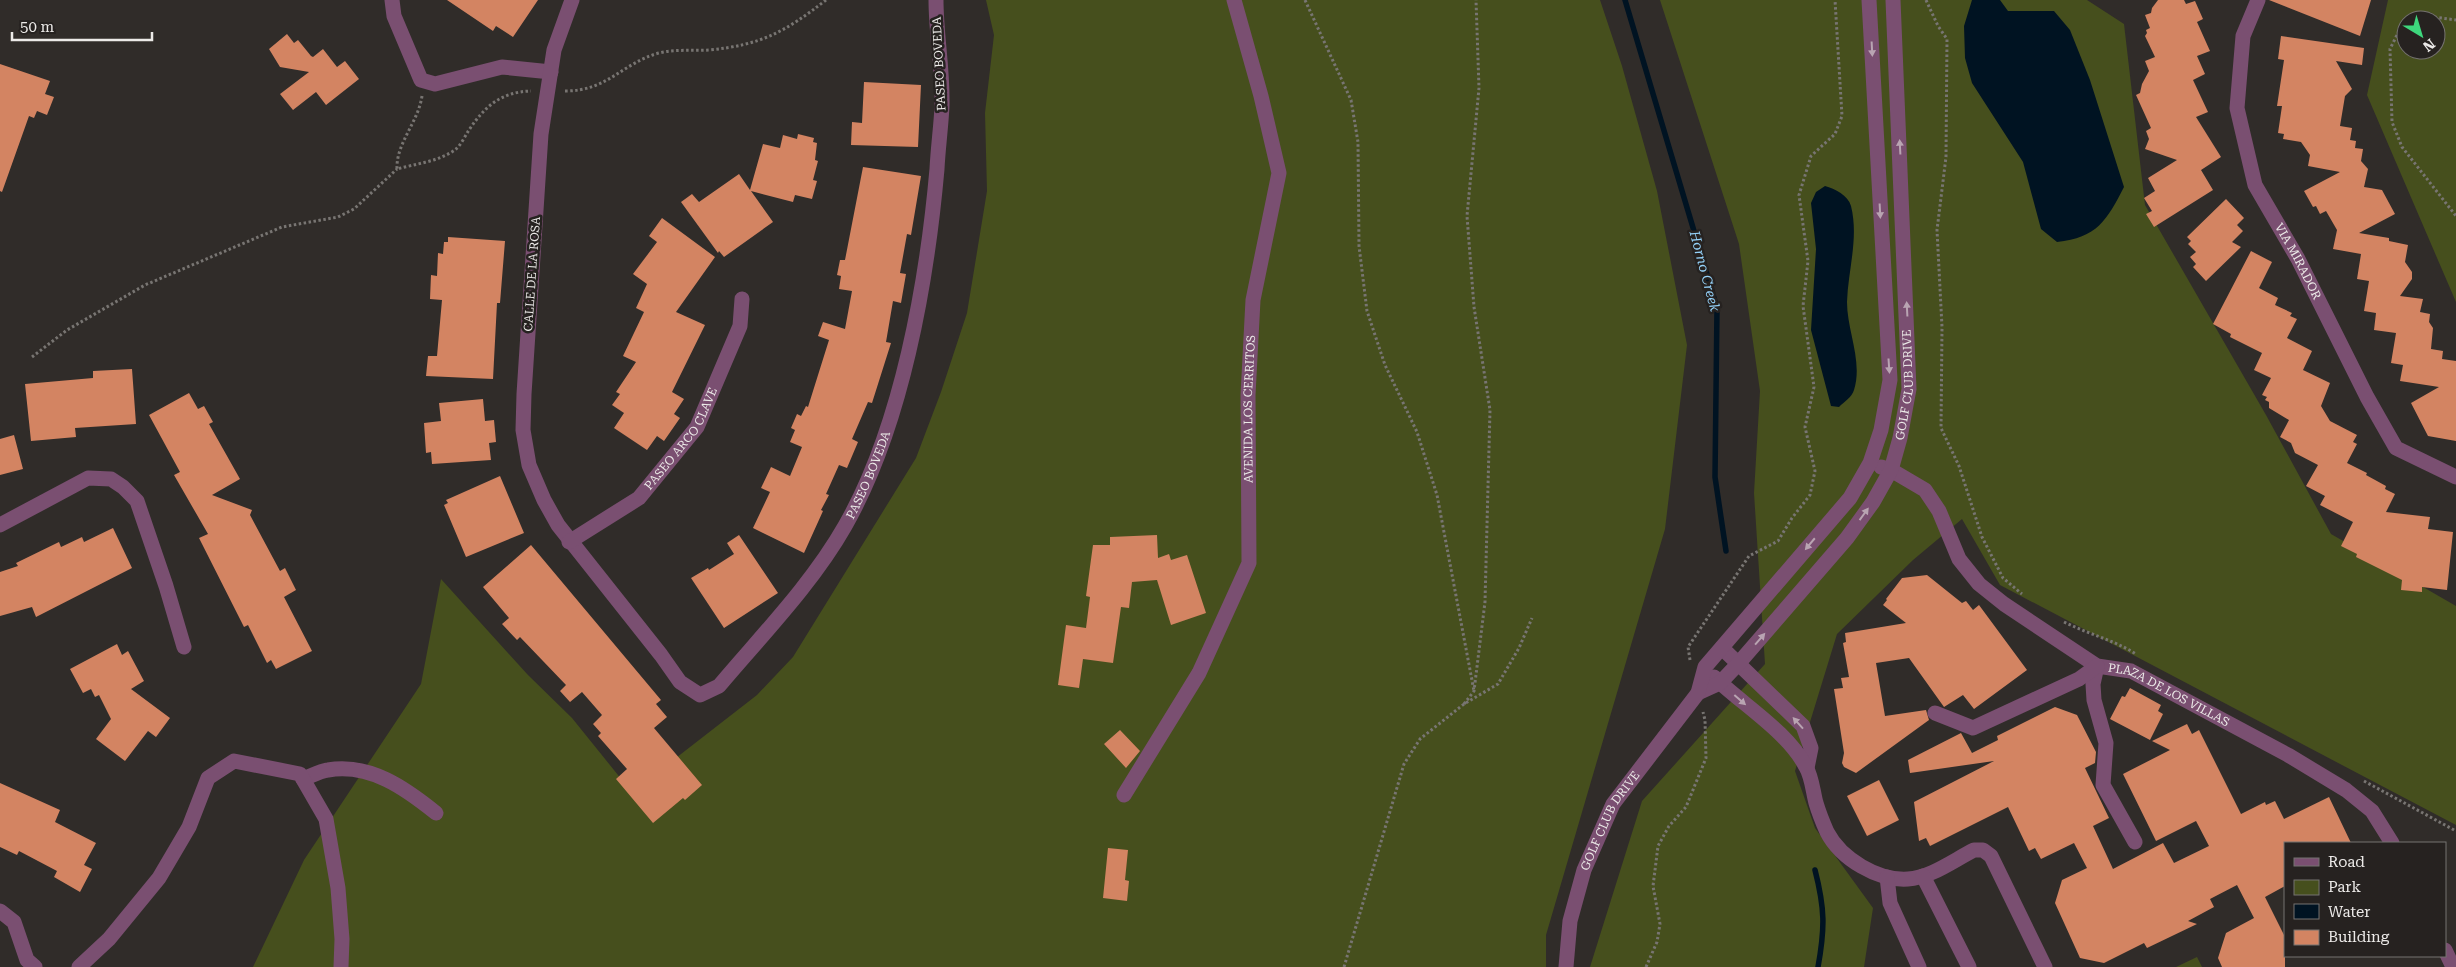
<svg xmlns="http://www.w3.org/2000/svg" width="2456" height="967" viewBox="0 0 2456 967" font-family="'Roboto Serif',serif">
<rect width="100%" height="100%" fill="#302c29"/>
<!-- green -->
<path fill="#464f1d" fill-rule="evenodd" d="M986 0H1600L1622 66 1657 191 1687 345 1665 529 1546 935V967H253L304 860 421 684 441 579 528 675 572 718 622 780 654 775 757 695 793 657 916 458 941 392 967 313 987 191 985 113 994 35Z
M1660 0H2087L2124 24 2145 205 2266 415 2331 534 2456 606V825L2000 585 1962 519 1913 560 1837 634 1795 771 1815 828 1873 908 1864 967H1590L1642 801 1765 664 1754 493 1760 391 1739 244Z
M2388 0H2456V302L2367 95ZM2406 20H2436V50H2406Z
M2197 957 2202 967H2176Z"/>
<!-- water -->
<path fill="#001322" d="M1972 0H2000L2008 11H2054L2070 30 2090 80 2124 187C2107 220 2097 238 2057 242L2041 229 2023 162 1972 83 1965 58 1964 26Z
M1825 186C1835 189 1848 195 1851 206 1859 238 1848 270 1847 302 1847 331 1863 361 1854 390 1852 397 1844 402 1839 407L1831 406 1811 330 1816 249 1811 203 1816 192Z"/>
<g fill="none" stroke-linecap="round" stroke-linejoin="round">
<!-- stream -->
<path stroke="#001322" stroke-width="5.5" d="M1625 0 1717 308 1715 477 1726 551
M1815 870C1825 909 1825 928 1818 967"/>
</g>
<!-- building -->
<path fill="#d38462" d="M447 0H538L513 37 496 26 493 31Z
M2158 0H2184L2186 4 2195 1 2203 19 2197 22 2210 51 2197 56 2205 74 2193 80 2208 112 2196 117 2221 157 2201 170 2213 190 2154 227 2146 214 2152 211 2144 198 2155 191 2148 178 2177 160 2145 149 2149 139 2146 131 2151 128 2136 95 2140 93 2142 84 2149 71 2145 61 2155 57 2145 36 2147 33 2146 30 2150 28 2145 15 2151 13 2152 8Z
M2269 0H2371L2360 36Z
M287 34 294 43 298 40 311 56 313 57 323 49 337 67 345 61 359 79 326 105 316 92 293 110 280 94 309 72 280 67 269 49Z
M2281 36 2364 48 2362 65 2336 61 2352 89 2345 96 2340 126 2352 128 2350 140 2356 141 2355 148 2363 149 2361 161 2368 169 2364 187 2382 190 2395 214 2359 233 2389 238V241L2408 245 2405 262 2412 272V279L2400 296 2423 299 2420 312 2430 314 2429 322 2433 328 2431 349 2443 351 2442 359 2456 361V441L2428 436 2411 403 2439 387 2400 381 2403 365 2391 363 2396 333 2374 330 2376 313 2364 311 2369 281 2357 279 2361 254 2333 249 2337 230 2326 211 2320 214 2316 206 2313 207 2304 191 2340 172 2308 166 2310 155 2301 142 2283 139 2284 134 2278 133 2282 106H2277L2284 60 2278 59Z
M0 64 50 81 45 94 54 97 47 115 37 111 34 118 29 116 2 192 0 191Z
M864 82 921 85 918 147 851 145 852 122 862 123Z
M798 134 814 138 813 142 817 143 815 160 818 161 813 180 817 181 812 199 795 195 793 202 751 191 773 222 724 257 719 251 718 253 681 202 692 194 699 202 739 174 750 190 763 144 780 148 783 135 797 139Z
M863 167 921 176 911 235 907 234 900 273 906 274 901 303 893 301 886 342 891 343 872 403 868 402 852 439 858 442 847 468 839 465 826 494 829 495 821 510 823 511 804 553 753 528 770 492 761 488 771 467 790 476 802 447 790 442 795 430 791 428 797 414 801 416 806 406 808 407 829 340 818 336 823 322 845 329 852 291 839 289 841 276 837 275 840 260H845Z
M2226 199 2244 218 2237 225 2243 231 2232 242 2241 247 2206 281 2193 267 2196 264 2190 257 2196 252 2188 244 2191 241 2187 237Z
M662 218 715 257 676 312 705 325 672 392 684 399 674 414 680 418 664 441 657 436 647 450 614 428 624 413 612 405 620 394 616 392 636 362 623 356 644 312 636 308 647 284 633 274 657 242 649 236Z
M448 237 505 241 500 303H497L493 379 426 376 428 356H437L442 300 430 299 431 275 437 276 438 253 443 254 444 242H448Z
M2251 251 2272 262 2259 288 2278 298 2275 305 2292 313 2290 316 2297 319 2287 338 2312 351 2303 370 2330 383 2321 406 2330 421 2357 435 2353 442 2357 444 2347 463 2367 473 2366 475 2386 486 2385 489 2395 494 2386 512 2430 517 2428 529 2453 532 2447 590 2422 587V592L2401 590 2402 580 2356 557 2357 554 2341 546 2353 522 2320 505 2325 496 2306 486 2318 465 2295 453 2291 443 2280 437 2289 420 2269 408V402L2265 400 2267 397 2262 395 2271 378 2254 370 2262 353 2230 337 2231 334 2213 324Z
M132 369 136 424 75 428 76 437 31 441 25 384 93 378V371Z
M189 393 198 409 204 406 213 422 209 424 240 479 212 495 252 510 250 515 280 571 285 568 296 590 284 597 312 651 276 669 271 660 267 663 248 625 244 627 199 538 208 534 174 475 180 472 149 415Z
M483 399 485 421 494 420 496 442 489 443 491 460 432 464 431 452 426 453 424 423 441 421 439 403Z
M14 435 23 469 0 475V439Z
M500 476 524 533 466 557 444 505 448 503 446 500Z
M113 528 132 568 36 617 32 607 0 616V572L18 566 16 563 59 542 61 547 82 537 84 542Z
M739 535 778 593 724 628 691 578 708 568 709 570 734 554 727 543Z
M1157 535 1158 558 1169 554 1171 560 1187 555 1206 613 1171 625 1157 580 1132 582 1129 608 1121 607 1113 663 1083 659 1079 688 1058 685 1066 625 1086 628 1090 597 1086 596 1093 545H1110V537Z
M531 545 661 700 656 704 667 717 654 728 702 785 685 800 683 798 653 823 616 779 627 769 598 736 601 733 593 724 602 715 582 692 570 702 560 691 566 685 520 637 517 640 502 624 509 618 483 587Z
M1927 575 1962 603 1966 601 1973 610 1979 605 2027 670 1974 709 1963 695 1944 707 1909 658 1876 663 1885 716 1926 710 1929 720 1856 773 1844 767 1842 763 1844 753 1834 689 1843 688 1841 678 1849 677 1843 643 1846 642 1845 633 1906 623 1883 605 1887 600 1886 599 1902 578Z
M117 644 122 655 128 651 144 681 131 689 170 718 156 737 148 731 125 761 96 739 111 719 99 695 95 697 91 689 83 693 70 669Z
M2130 688 2161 705 2158 711 2163 714 2150 740 2110 719 2122 696 2125 697Z
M2055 707 2077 715 2096 752 2095 763 2085 768 2109 818 2093 826 2113 869 2163 843 2174 863 2209 846 2196 821 2156 841 2123 774 2170 750 2152 741 2187 724 2192 734 2199 730 2241 814 2265 802 2266 805 2275 801 2284 819 2329 797 2351 843H2285V886L2265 897 2285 937V967H2222L2218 958 2226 933 2254 918 2237 885 2210 899 2214 907 2188 921 2197 924 2147 948 2144 943 2104 963 2080 958 2055 903 2062 880 2087 868 2074 843 2041 859 2035 848 2029 851 2008 807 1930 846 1926 838 1919 841 1914 802 1994 761 1910 773 1908 760 1961 733 1972 753 1998 740 1997 736Z
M1120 730 1140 751 1126 768 1104 744Z
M1879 780 1899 820 1867 836 1847 796Z
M0 783 60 810 55 822 96 843 84 865 92 869 80 892 54 877 57 871 19 851 17 855 0 847Z
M1108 848 1128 850 1125 880 1129 881 1127 901 1103 898Z"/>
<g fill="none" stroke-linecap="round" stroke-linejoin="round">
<!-- path -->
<path stroke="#787572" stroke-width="3" stroke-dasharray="2.5 2.5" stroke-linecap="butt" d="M1305 0 1351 100 1358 142 1359 246 1367 311 1385 365 1417 432 1437 495 1474 691
M1926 0 1938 26 1947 39 1946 157 1937 230 1942 327 1941 428 1959 466 1982 537 2003 578 2022 594
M2411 20 2419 15 2456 20
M2406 24 2401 27 2390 49 2392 122 2402 147 2456 216
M565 91C608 91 622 63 659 53 675 49 692 51 709 50 761 45 785 32 826 0
M422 96C418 123 396 143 397 169 415 164 441 161 456 149 461 145 465 136 469 130 485 106 501 92 531 91
M32 357 67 330 145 285 282 227 338 217 354 209 397 169
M2064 622C2088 634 2114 640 2136 654
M1690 660 1688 647 1749 556 1778 541 1792 518 1810 495 1815 471 1805 427 1814 387 1803 306 1808 261 1799 195 1811 156 1835 134 1842 116 1835 0
M1464 704 1474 691 1485 602 1490 410 1474 307 1467 216 1479 88 1476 0
M2364 781 2456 831
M1344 967 1404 764 1420 739 1464 704 1498 684 1519 648 1532 618
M1646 967 1657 942 1660 924 1653 886 1658 846 1669 826 1686 807 1706 758 1705 720 1703 712"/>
<!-- minor -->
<g stroke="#7a4f71" stroke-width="15">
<path d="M392 0 394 16 421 80 435 84 502 67 551 72"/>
<path id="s1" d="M572 0 554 50 541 134 524 394 523 430 529 465 544 500 558 525 661 655 680 682 700 695 719 686C762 635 812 584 845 526 902 426 927 282 937 169 938 148 941 127 942 106 943 70 936 35 936 0"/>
<path id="s2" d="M2258 0 2243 36 2237 108 2255 185 2298 259 2367 397 2396 448 2456 477"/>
<path id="s3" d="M1881 467 1891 470 1925 490 1939 511 1959 559 1979 584 2004 604 2097 666 2131 671 2288 755 2346 790 2372 811 2392 843"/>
<path d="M0 525 88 478 111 479 123 487 137 501 166 586 184 647"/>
<path id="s4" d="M569 542 639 498 697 427 740 326 742 299"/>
<path d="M1722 648 1803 726 1811 748 1807 768"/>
<path d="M2097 666 2093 684 2094 700 2106 743 2103 785 2135 842"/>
<path d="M1714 677C1743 705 1788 732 1806 767 1812 777 1813 792 1816 803 1819 813 1823 823 1827 832 1841 859 1878 881 1908 879 1930 878 1954 860 1974 850H1983L1991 856 2045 967"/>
<path id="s5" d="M1698 693 1720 683 1738 664 1847 538 1873 502 1891 470 1900 438 1909 389 1893 0"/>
<path d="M1935 713 1973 728 2079 679 2097 666"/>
<path d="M303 779C311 776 320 771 328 770 370 763 405 788 436 813"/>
<path id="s6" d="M1124 795 1199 673 1249 563 1248 395 1253 300 1279 173 1261 96 1234 0"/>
<path d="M1923 876 1969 967"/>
<path d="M1887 877 1890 903 1919 967"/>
<path d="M0 911 14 922 27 960 35 967"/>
<path d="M2445 950 2453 967"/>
<path d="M79 967 109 939 159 878 189 827 208 778 234 761 300 774 326 819 338 888 342 939 341 967"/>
<path id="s7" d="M1566 967 1570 921 1584 870 1613 804 1698 693 1705 667 1850 498 1870 463 1881 430 1890 380 1869 0"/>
</g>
</g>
<!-- one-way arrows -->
<defs><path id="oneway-solid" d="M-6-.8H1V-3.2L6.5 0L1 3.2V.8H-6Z" transform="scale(1.25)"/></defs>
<g fill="#b9a4b2">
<use href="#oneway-solid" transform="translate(1872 49) rotate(87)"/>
<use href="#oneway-solid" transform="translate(1900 147) rotate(-93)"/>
<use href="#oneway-solid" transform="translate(1880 211) rotate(87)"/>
<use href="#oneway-solid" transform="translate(1907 309) rotate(-93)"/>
<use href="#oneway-solid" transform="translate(1889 366) rotate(86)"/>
<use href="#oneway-solid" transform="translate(1864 514) rotate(-54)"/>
<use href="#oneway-solid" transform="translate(1810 544) rotate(130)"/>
<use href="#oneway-solid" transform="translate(1760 639) rotate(-49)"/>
<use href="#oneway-solid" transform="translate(1740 700) rotate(41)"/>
<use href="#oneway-solid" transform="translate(1798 723) rotate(-132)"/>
</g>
<g text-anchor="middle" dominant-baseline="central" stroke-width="5" stroke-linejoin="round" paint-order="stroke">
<!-- street labels -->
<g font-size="12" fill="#eceae8" stroke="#262220">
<text transform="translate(939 64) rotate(-93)">PASEO BOVEDA</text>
<text stroke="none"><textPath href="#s2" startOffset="278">VIA MIRADOR</textPath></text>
<text transform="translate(532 274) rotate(-86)">CALLE DE LA ROSA</text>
<text stroke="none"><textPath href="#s5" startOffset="385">GOLF CLUB DRIVE</textPath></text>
<text stroke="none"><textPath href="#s6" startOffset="418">AVENIDA LOS CERRITOS</textPath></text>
<text stroke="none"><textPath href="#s4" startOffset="156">PASEO ARCO CLAVE</textPath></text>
<text stroke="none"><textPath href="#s1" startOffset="1041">PASEO BOVEDA</textPath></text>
<text stroke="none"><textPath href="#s3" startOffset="381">PLAZA DE LOS VILLAS</textPath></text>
<text stroke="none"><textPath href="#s7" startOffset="155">GOLF CLUB DRIVE</textPath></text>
</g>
<!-- water labels -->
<g font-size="14" font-style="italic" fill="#94d1f8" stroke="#262220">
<text transform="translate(1705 271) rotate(75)">Horno Creek</text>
</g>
</g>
<!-- legend -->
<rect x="2284" y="842" width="162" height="115" fill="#262220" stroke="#757270"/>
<rect x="2294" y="858" width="25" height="8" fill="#7a4f71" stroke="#757270"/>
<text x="2328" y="867" font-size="15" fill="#eceae8">Road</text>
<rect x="2294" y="880" width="25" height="15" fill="#464f1d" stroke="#757270"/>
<text x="2328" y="892" font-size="15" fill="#eceae8">Park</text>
<rect x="2294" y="904" width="25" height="15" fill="#001322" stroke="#757270"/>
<text x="2328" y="917" font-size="15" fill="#eceae8">Water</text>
<rect x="2294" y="930" width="25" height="15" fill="#d38462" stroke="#757270"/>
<text x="2328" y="942" font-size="15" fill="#eceae8">Building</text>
<!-- north arrow -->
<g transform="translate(2421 35) rotate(142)"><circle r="24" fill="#262220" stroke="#757270"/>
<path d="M0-4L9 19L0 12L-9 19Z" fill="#3ed77d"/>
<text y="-8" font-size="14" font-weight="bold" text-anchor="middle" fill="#eceae8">N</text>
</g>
<!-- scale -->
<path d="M12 32v8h140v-8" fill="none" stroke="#eceae8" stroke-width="2.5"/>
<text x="20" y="32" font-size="15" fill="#eceae8" stroke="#262220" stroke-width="4" paint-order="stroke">50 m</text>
</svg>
